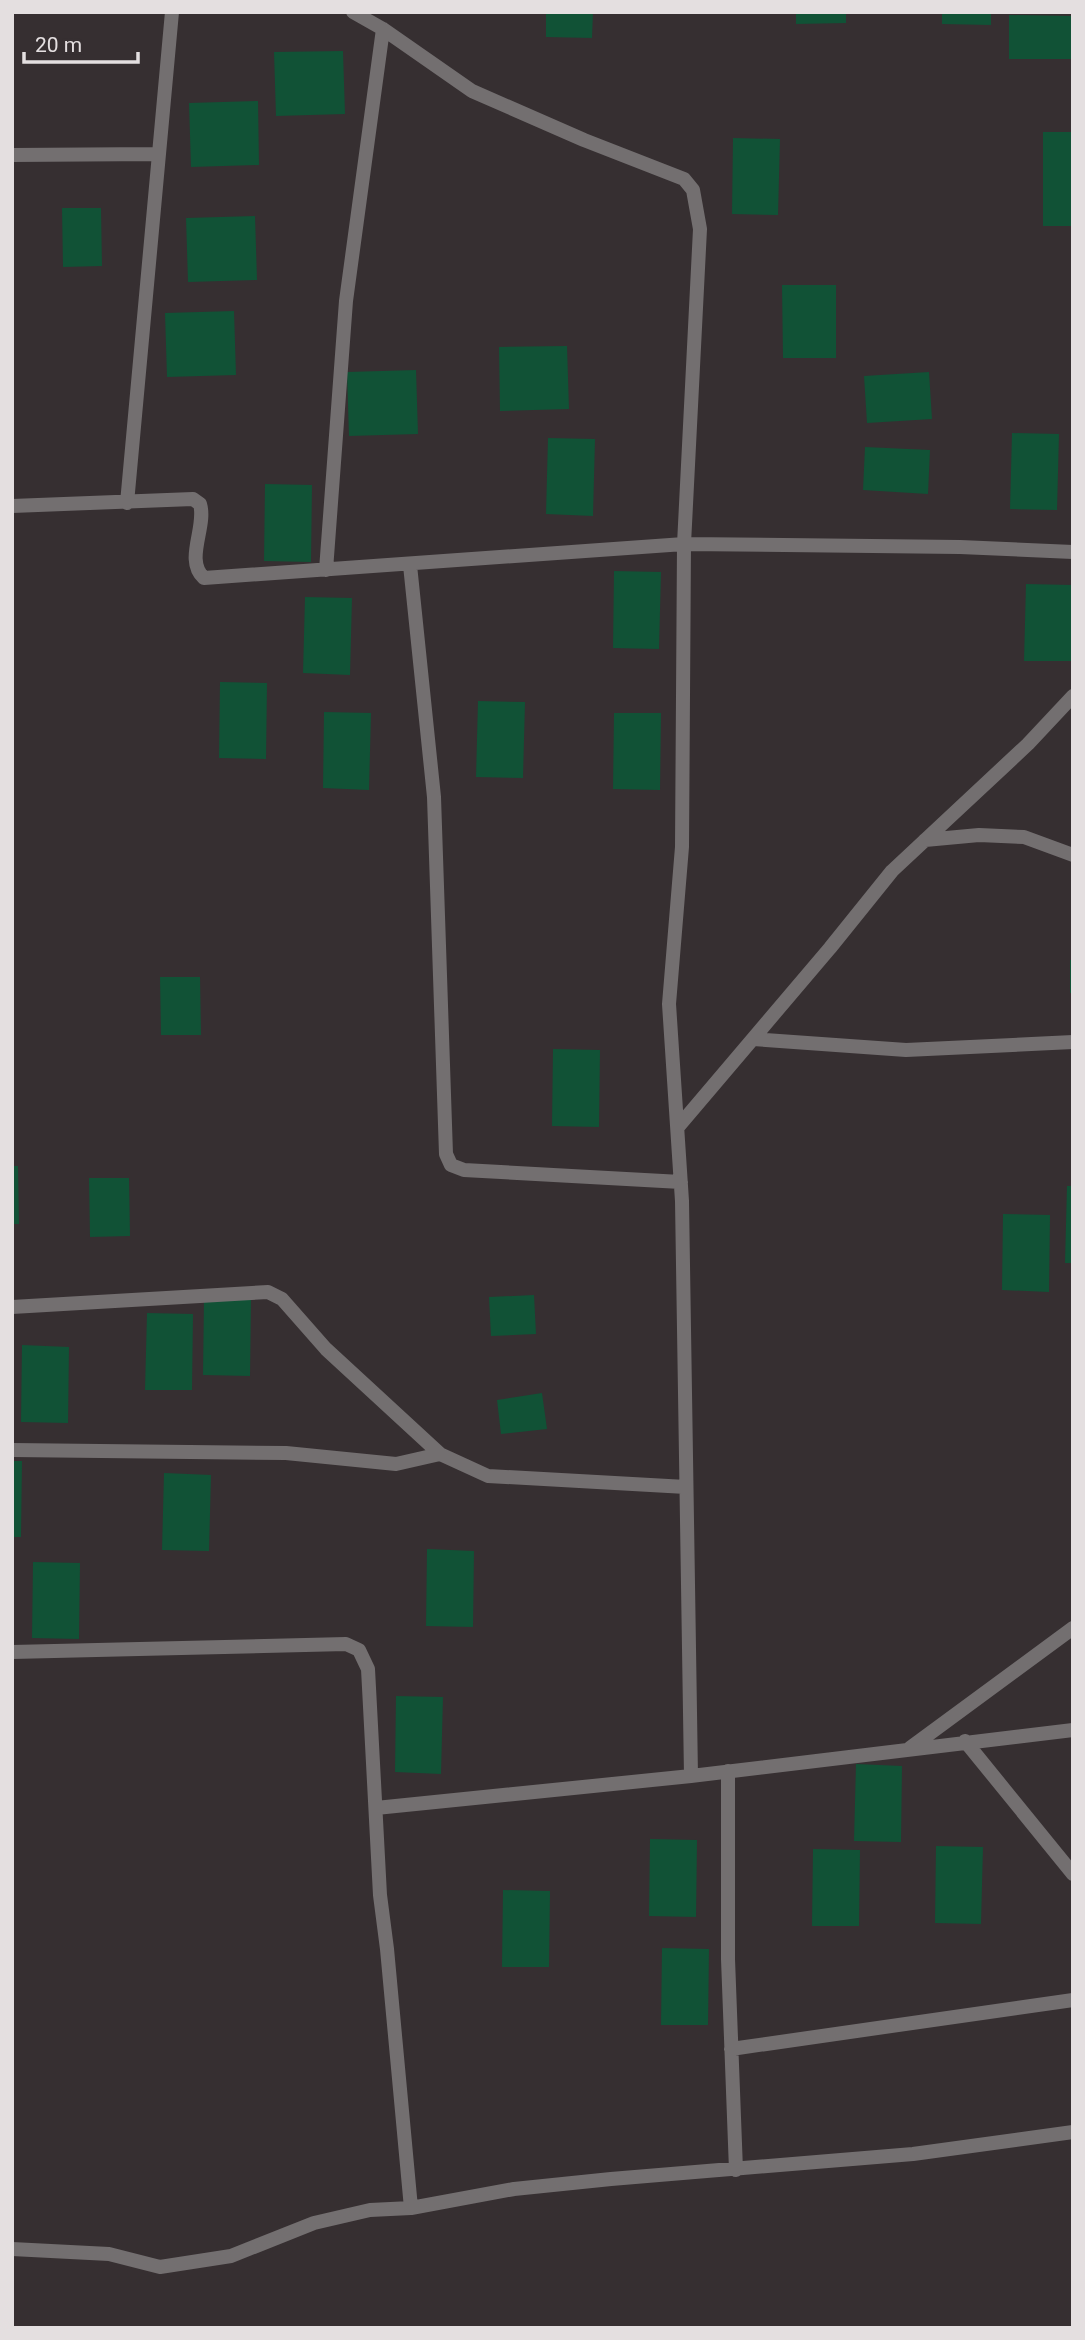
<svg xmlns="http://www.w3.org/2000/svg" width="1085" height="2340" viewBox="0 0 1085 2340" font-family="Roboto,sans-serif">
<rect width="100%" height="100%" fill="#362f31"/>
<!-- building -->
<path fill="#115236" d="M546 12H593L592 38 546 37Z
M796 12H846V23L796 24Z
M942 12H991V25L942 24Z
M1009 15 1073 16V59H1009Z
M343 51 345 114 276 116 274 52Z
M258 101 259 165 191 167 189 103Z
M1043 132H1073V226H1043Z
M733 138 780 139 778 215 732 214Z
M62 208H101L102 266 63 267Z
M255 216 257 280 188 282 186 218Z
M782 285H836V358H783Z
M234 311 236 375 167 377 165 313Z
M567 346 569 409 500 411 499 347Z
M416 370 418 434 349 436 347 372Z
M929 372 932 419 867 423 864 376Z
M1012 433 1059 434 1057 510 1010 509Z
M548 438 595 439 593 516 546 514Z
M865 447 930 450 928 494 863 490Z
M265 484 312 485 311 562 264 561Z
M614 571 661 572 659 649 613 648Z
M1026 584 1072 585 1071 661H1024Z
M305 597 352 598 350 675 303 673Z
M220 682 267 683 266 759 219 758Z
M478 701 525 702 523 778 476 777Z
M324 712 371 713 369 790 323 788Z
M614 713H661L660 790 613 789Z
M1070 960H1073V993H1070Z
M160 977H200L201 1035H161Z
M553 1049 600 1050 599 1127 552 1126Z
M12 1166H18L19 1224H12Z
M89 1178H129L130 1236 90 1237Z
M1067 1186H1073V1263H1065Z
M1003 1214 1050 1215 1049 1292 1002 1290Z
M534 1295 536 1334 491 1336 489 1297Z
M204 1298 251 1300 250 1376 203 1375Z
M147 1313 193 1314 192 1390H145Z
M22 1345 69 1347 68 1423 21 1422Z
M542 1393 547 1429 501 1434 497 1400Z
M12 1461H22L21 1537H12Z
M164 1473 211 1475 209 1551 162 1550Z
M427 1549 474 1551 473 1627 426 1626Z
M33 1562 80 1563 79 1639 32 1638Z
M396 1696 443 1697 441 1774 395 1772Z
M856 1764 902 1766 901 1842 854 1841Z
M650 1839 697 1840 696 1917 649 1916Z
M936 1846 983 1847 981 1924 935 1923Z
M813 1849 860 1850 859 1926H812Z
M503 1890 550 1891 549 1967H502Z
M662 1948 709 1949 708 2025H661Z"/>
<g fill="none" stroke-linecap="round" stroke-linejoin="round">
<!-- minor -->
<path stroke="#736f70" stroke-width="14" d="M353 12 383 29 472 91 584 140 684 179 693 190 700 229 684 544 682 847 669 1004 682 1201 691 1776
M12 155 158 154
M127 503 172 12
M12 506 193 499 200 504C207 527 184 560 204 578L684 544 960 547 1073 552
M410 565 434 797 446 1154 451 1165 464 1170 681 1182
M326 570 346 301 383 29
M925 840 979 835 1024 837 1073 855
M753 1039 906 1050 1073 1042
M678 1127 830 948 892 871 1028 744 1073 696
M12 1307 268 1292 282 1299 326 1349 440 1454 488 1476 686 1487
M12 1450 286 1453 396 1464 440 1454
M12 1652 346 1644 359 1650 368 1669 380 1895 387 1949 411 2208
M965 1741 1073 1874
M910 1748 1073 1628
M728 1771V1959L736 2170
M376 1808 691 1776 1073 1730
M731 2049 1073 2000
M12 2249 109 2254 160 2267 231 2256 314 2223 370 2210 411 2208 514 2189 611 2179 913 2154 1073 2132"/>
</g>
<!-- border -->
<rect width="1085" height="2340" fill="none" stroke="#e4dfe0" stroke-width="28"/>
<!-- scale -->
<path d="M24 52v10h114v-10" fill="none" stroke="#e4dfe0" stroke-width="3.5"/>
<text x="35" y="52" font-size="21" fill="#e4dfe0" stroke="#362f31" stroke-width="5" paint-order="stroke">20 m</text>
</svg>
